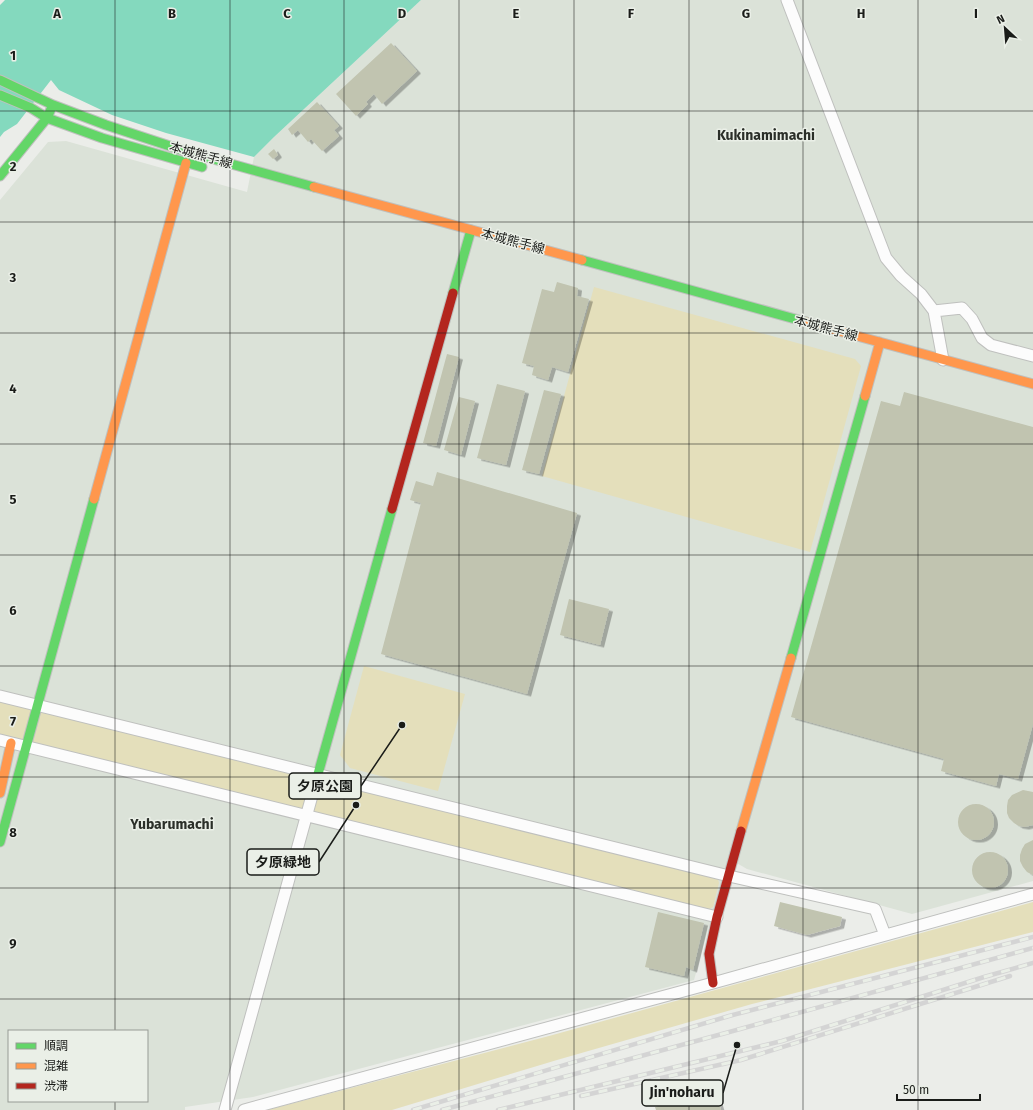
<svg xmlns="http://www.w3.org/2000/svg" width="1033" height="1110" viewBox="0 0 1033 1110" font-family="'Fira Sans','Noto Sans JP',sans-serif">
<defs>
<filter id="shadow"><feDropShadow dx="4" dy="2.5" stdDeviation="0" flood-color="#0004"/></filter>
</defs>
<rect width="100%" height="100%" fill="#ebede9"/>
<!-- built -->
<path fill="#dbe2d8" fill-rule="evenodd" d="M421 0H1033V881L912 914 747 869 728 858 694 980 253 1097 185 1107V1110H0V200L48 142 66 141 247 192 254 157 274 137ZM9 1031H147V1101H9Z"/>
<!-- green -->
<path fill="#e4dfbb" d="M594 287 855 359 861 366 810 552 542 476Z
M364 666 465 694 438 791 350 768 340 755Z
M0 701 714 876 718 879 719 883 713 907 709 909 0 734Z
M1033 902V932L752 1004 557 1060 392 1110H267L549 1036Z"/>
<!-- water -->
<path fill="#84d9be" d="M5 0H421L274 137 254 157 166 133 112 115 59 90 51 80 17 124 4 132 0 137V5Z"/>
<!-- building -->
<path fill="#c1c4b0" filter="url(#shadow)" d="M391 43 417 71 382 104 374 94 366 102 368 104 356 116 336 94Z
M317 102 339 126 334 130 339 136 322 151 311 139 308 142 298 130 292 135 288 129Z
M274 149 278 155 273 159 268 154Z
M557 282 578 288 577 296 589 299 568 372 552 367 548 380 532 375 534 366 522 363 542 289 554 292Z
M447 354 459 357 436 446 423 443Z
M497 384 525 391 506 465 477 458Z
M544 390 561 394 539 474 522 470Z
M904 392 1033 427V724L1018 779 999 774 996 786 941 771 944 759 791 717 881 401 900 406Z
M459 397 475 401 461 455 444 450Z
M437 472 577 513 527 694 381 654 421 503 410 500 416 481 433 486Z
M569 599 609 609 600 645 560 635Z
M1023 790 1033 792V825L1025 827 1019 826 1014 823 1009 818 1007 813V806L1008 800 1012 795Z
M958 822a18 18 0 1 1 36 0a18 18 0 1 1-36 0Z
M1033 840V875L1027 872 1023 867 1020 861V855L1022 849 1025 844Z
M972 870a18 18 0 1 1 36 0a18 18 0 1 1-36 0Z
M780 902 842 917 840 926 807 935 774 926Z
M658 912 704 923 693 970 686 967 684 976 645 967Z
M715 1090 721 1110H656L655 1107Z"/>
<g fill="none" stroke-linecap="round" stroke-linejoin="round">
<defs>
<path id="street" d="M787 0 886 258 901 276 921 294 934 311 943 360
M934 311 962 308 972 319 982 338 991 345 1033 356
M0 696 729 876 875 909 885 935
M0 740 717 917
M225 1110 318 774
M244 1110 713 983 1033 894"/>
<path id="fast" d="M0 80 53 105 106 125 188 152 314 187
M0 95 31 108 47 118 102 138 202 167
M0 176 47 118 51 109
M582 260 806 322
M453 293 471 230
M791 658 865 396
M318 774 392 509
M0 842 94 499"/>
<path id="slow" d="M314 187 582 260
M806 322 1033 384
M865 396 880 342
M94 499 186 163
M0 793 11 743
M741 831 791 658"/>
<path id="jam" d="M392 509 453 293
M713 983 709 954 717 917 741 831"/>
</defs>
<!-- street casing -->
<use href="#street" stroke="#bfc0be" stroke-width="13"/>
<!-- fast casing -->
<use href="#fast" stroke="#bfc0be" stroke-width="11"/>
<!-- slow casing -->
<use href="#slow" stroke="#bfc0be" stroke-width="11"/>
<!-- jam casing -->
<use href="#jam" stroke="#bfc0be" stroke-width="11"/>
<!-- street -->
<use href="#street" stroke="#fcfcfc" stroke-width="11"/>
<!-- fast -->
<use href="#fast" stroke="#63d668" stroke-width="9"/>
<!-- slow -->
<use href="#slow" stroke="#ff974d" stroke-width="9"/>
<!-- jam -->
<use href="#jam" stroke="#b3261e" stroke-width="9"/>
<defs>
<path id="rail" d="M581 1096 741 1060 1010 976
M413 1110 729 1016 1033 937
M442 1110 733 1031 1033 948
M498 1110 782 1041 984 977 1033 963"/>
</defs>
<!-- rail casing -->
<use href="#rail" stroke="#d4d4d4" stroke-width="4.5"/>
<!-- rail -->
<use href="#rail" stroke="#eaefe7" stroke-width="3" stroke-dasharray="9" stroke-linecap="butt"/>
</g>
<!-- grid -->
<path fill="none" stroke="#1a1c19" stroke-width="1" stroke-opacity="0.55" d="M115 0V1031M230 0V1110M344 0V1110M459 0V1110M574 0V1110M689 0V1110M803 0V1110M918 0V1110M0 111H1033M0 222H1033M0 333H1033M0 444H1033M0 555H1033M0 666H1033M0 777H1033M0 888H1033M0 999H1033M115 1101V1110"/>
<g text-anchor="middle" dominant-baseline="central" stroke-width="3" stroke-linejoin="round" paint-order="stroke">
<!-- street labels -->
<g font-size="13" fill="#1a1c19" stroke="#eaefe7">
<text transform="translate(201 155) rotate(16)">本城熊手線</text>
<text transform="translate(513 241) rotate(15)">本城熊手線</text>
<text transform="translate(826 328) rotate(15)">本城熊手線</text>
</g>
<!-- neighbourhood labels -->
<g font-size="14" font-weight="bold" fill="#2b2f29" stroke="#eaefe7">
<text x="766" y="135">Kukinamimachi</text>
<text x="172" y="824">Yubarumachi</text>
</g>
</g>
<g font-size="13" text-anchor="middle" font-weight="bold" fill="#1a1c19" stroke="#eaefe7" stroke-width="3" stroke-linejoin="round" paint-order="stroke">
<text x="57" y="18">A</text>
<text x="172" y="18">B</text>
<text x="287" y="18">C</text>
<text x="402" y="18">D</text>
<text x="516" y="18">E</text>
<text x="631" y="18">F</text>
<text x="746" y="18">G</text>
<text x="861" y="18">H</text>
<text x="976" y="18">I</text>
<text x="13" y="60">1</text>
<text x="13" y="171">2</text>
<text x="13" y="282">3</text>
<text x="13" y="393">4</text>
<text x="13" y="504">5</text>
<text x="13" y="615">6</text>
<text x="13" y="726">7</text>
<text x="13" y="837">8</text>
<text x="13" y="948">9</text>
</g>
<!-- callouts -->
<path fill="none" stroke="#1a1c19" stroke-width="1.5" d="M402 725L361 786M356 805L319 862M737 1045L723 1093"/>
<g fill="#1a1c19" stroke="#eaefe7" stroke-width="1.5">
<circle cx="402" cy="725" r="4"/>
<circle cx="356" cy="805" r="4"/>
<circle cx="737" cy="1045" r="4"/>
</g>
<g fill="#eaefe7" stroke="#1a1c19" stroke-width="1.5">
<rect x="289" y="773" width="72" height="26" rx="4"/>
<rect x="247" y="849" width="72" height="26" rx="4"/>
<rect x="642" y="1080" width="81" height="26" rx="4"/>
</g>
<g font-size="14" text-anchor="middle" font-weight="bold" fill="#1a1c19">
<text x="325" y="791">夕原公園</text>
<text x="283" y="867">夕原緑地</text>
<text x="682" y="1097">Jin'noharu</text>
</g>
<!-- legend -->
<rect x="8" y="1030" width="140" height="72" fill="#eaefe7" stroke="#979b95"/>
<rect x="16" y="1043" width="20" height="6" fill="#63d668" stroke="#979b95"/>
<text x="44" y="1050" font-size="12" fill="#1a1c19">順調</text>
<rect x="16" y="1063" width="20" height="6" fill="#ff974d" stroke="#979b95"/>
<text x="44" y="1070" font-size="12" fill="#1a1c19">混雑</text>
<rect x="16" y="1083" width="20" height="6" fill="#b3261e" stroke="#979b95"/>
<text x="44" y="1090" font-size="12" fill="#1a1c19">渋滞</text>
<!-- north arrow -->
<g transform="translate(1005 28) rotate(334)" stroke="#eaefe7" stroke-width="3" paint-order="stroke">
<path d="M0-3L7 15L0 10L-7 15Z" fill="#1a1c19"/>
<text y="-6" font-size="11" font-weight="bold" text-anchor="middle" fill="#1a1c19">N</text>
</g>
<!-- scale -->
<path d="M897 1094v6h83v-6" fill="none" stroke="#1a1c19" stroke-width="2"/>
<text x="903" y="1094" font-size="12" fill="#1a1c19" stroke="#eaefe7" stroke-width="3" paint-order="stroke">50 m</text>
</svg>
